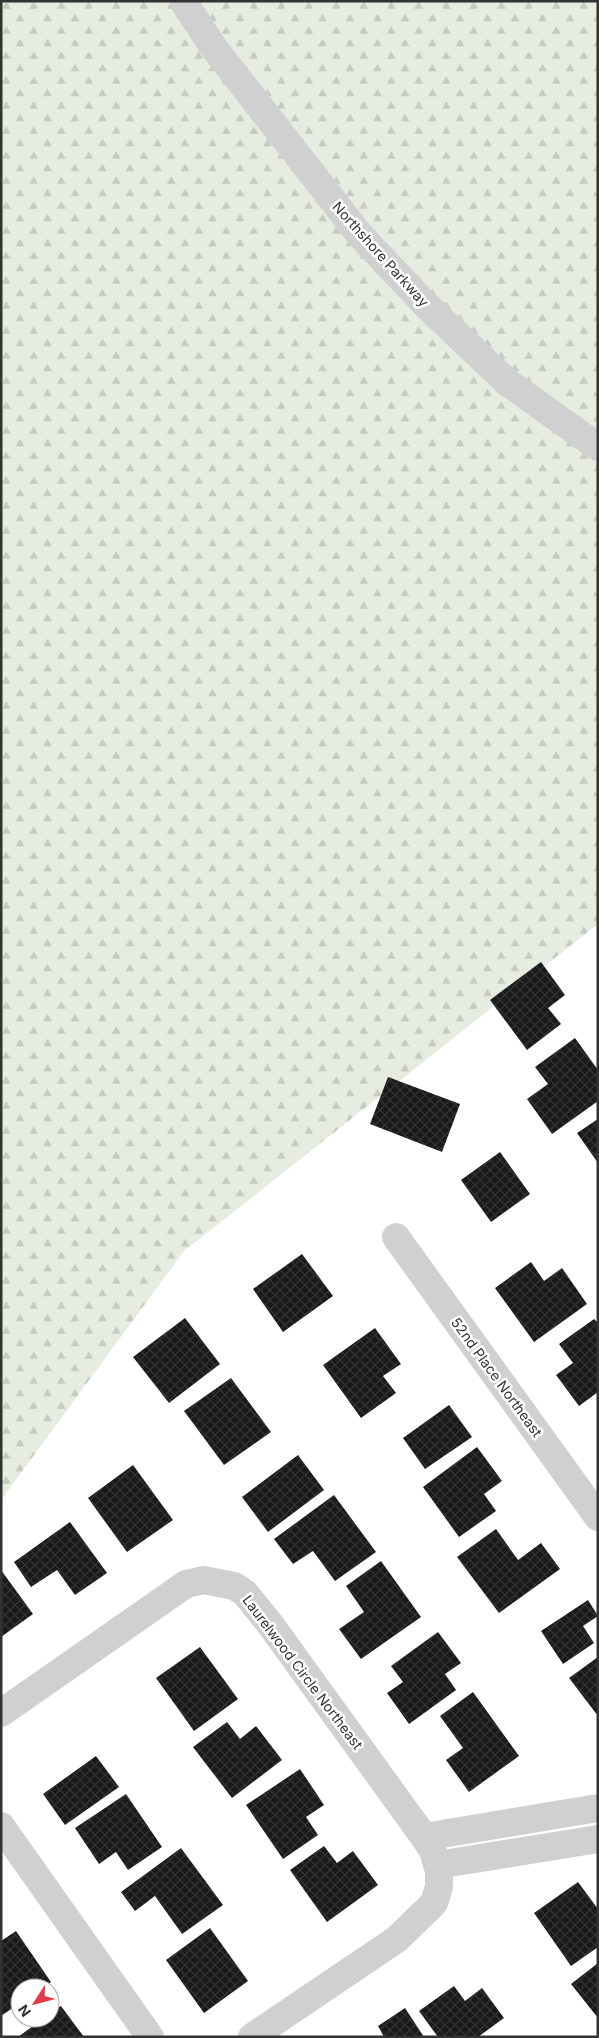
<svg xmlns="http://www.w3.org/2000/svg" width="599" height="2038" viewBox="0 0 599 2038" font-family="Inter,sans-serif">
<defs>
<pattern id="forest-firs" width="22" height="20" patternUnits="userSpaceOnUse" patternTransform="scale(1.25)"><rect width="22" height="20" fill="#e6ecdf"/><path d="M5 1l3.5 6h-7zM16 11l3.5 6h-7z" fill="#c6cbc0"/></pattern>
<pattern id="building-cross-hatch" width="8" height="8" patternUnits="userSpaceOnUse" patternTransform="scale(1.25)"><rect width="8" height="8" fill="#1a1a1a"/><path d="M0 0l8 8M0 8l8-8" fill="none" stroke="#333"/></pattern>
</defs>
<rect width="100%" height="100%" fill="#fff"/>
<!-- forest -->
<path fill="url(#forest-firs)" d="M1 1H598V924L184 1251 1 1500Z"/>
<!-- building -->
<path fill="url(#building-cross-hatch)" d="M541 962 565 995 548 1008 561 1024 527 1050 490 1000Z
M575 1038 598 1070V1101L552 1134 527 1099 548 1084 535 1067Z
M388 1077 460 1104 442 1152 370 1124Z
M598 1119V1163L577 1133Z
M500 1152 530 1194 491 1222 461 1180Z
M302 1254 333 1296 283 1332 253 1289Z
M531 1262 544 1281 562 1268 587 1304 534 1342 495 1288Z
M185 1318 220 1364 169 1403 133 1357Z
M594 1319 598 1323V1392L579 1406 556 1375 573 1363 559 1344Z
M375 1328 401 1364 383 1376 396 1393 361 1418 323 1365Z
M231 1378 271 1432 224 1465 184 1411Z
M449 1405 472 1437 425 1469 403 1438Z
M477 1447 502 1481 484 1494 496 1511 459 1537 423 1487Z
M298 1455 324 1490 268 1532 242 1497Z
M133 1465 173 1520 127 1552 88 1498Z
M334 1495 376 1552 335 1581 313 1551 293 1564 274 1539Z
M70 1522 107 1573 75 1595 57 1570 31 1587 14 1562Z
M496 1529 518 1560 541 1543 560 1569 499 1613 457 1557Z
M381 1561 421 1617 361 1659 339 1629 364 1612 346 1586Z
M1 1570 33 1614 1 1637Z
M588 1600 598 1616 583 1626 594 1643 563 1664 541 1631Z
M438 1632 461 1663 445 1674 456 1690 409 1724 387 1693 403 1682 391 1666Z
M200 1647 238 1699 194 1731 156 1678Z
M598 1657V1716L569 1678Z
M473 1692 519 1756 469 1792 446 1760 463 1748 440 1716Z
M227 1722 240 1739 256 1726 282 1760 232 1798 193 1747Z
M96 1756 119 1787 65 1825 43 1794Z
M300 1769 324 1805 306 1817 318 1835 283 1859 246 1805Z
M126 1794 162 1847 128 1870 116 1852 99 1864 75 1828Z
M324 1846 337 1863 353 1851 378 1885 327 1922 290 1870Z
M181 1848 223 1905 182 1934 155 1896 135 1911 121 1892Z
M578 1882 598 1909V1947L571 1966 534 1913Z
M210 1928 248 1981 204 2013 166 1960Z
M16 1931 51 1982 42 1988H20V2003L1 2016V1941Z
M598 1963V2018L571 1984Z
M454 1986 465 2001 482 1988 504 2018 478 2037H438L419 2011Z
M61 2006 84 2037H18L44 2018H50V2013Z
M405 2008 424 2037H384L378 2026Z"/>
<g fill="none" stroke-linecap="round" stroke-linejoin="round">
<!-- minor -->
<path stroke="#d0d0d0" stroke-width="28" d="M396 1237 598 1517
M1 1713 186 1584 204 1580 234 1586 245 1593 270 1624 424 1837 433 1851 439 1870V1887L434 1903 397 1939 252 2037
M1 1826 150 2037
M424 1837 598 1808
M437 1865 598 1839"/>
<!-- tertiary -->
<path stroke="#d0d0d0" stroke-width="28" d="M183 1 214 48 359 234 426 305 507 382 598 447"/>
</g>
<g text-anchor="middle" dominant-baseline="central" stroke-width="5" stroke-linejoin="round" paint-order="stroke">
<!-- street labels -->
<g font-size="14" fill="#333" stroke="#fff">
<text transform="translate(381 254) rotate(48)">Northshore Parkway</text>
<text transform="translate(497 1377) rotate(54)">52nd Place Northeast</text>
<text transform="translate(303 1672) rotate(53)">Laurelwood Circle Northeast</text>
</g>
</g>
<!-- border -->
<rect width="599" height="2038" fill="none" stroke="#333333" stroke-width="5"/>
<!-- north arrow -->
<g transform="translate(35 2003) rotate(234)"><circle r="24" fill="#ffffff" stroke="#adadad"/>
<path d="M0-4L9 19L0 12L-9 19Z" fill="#e63946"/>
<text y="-8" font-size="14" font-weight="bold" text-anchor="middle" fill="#333333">N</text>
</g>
</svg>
